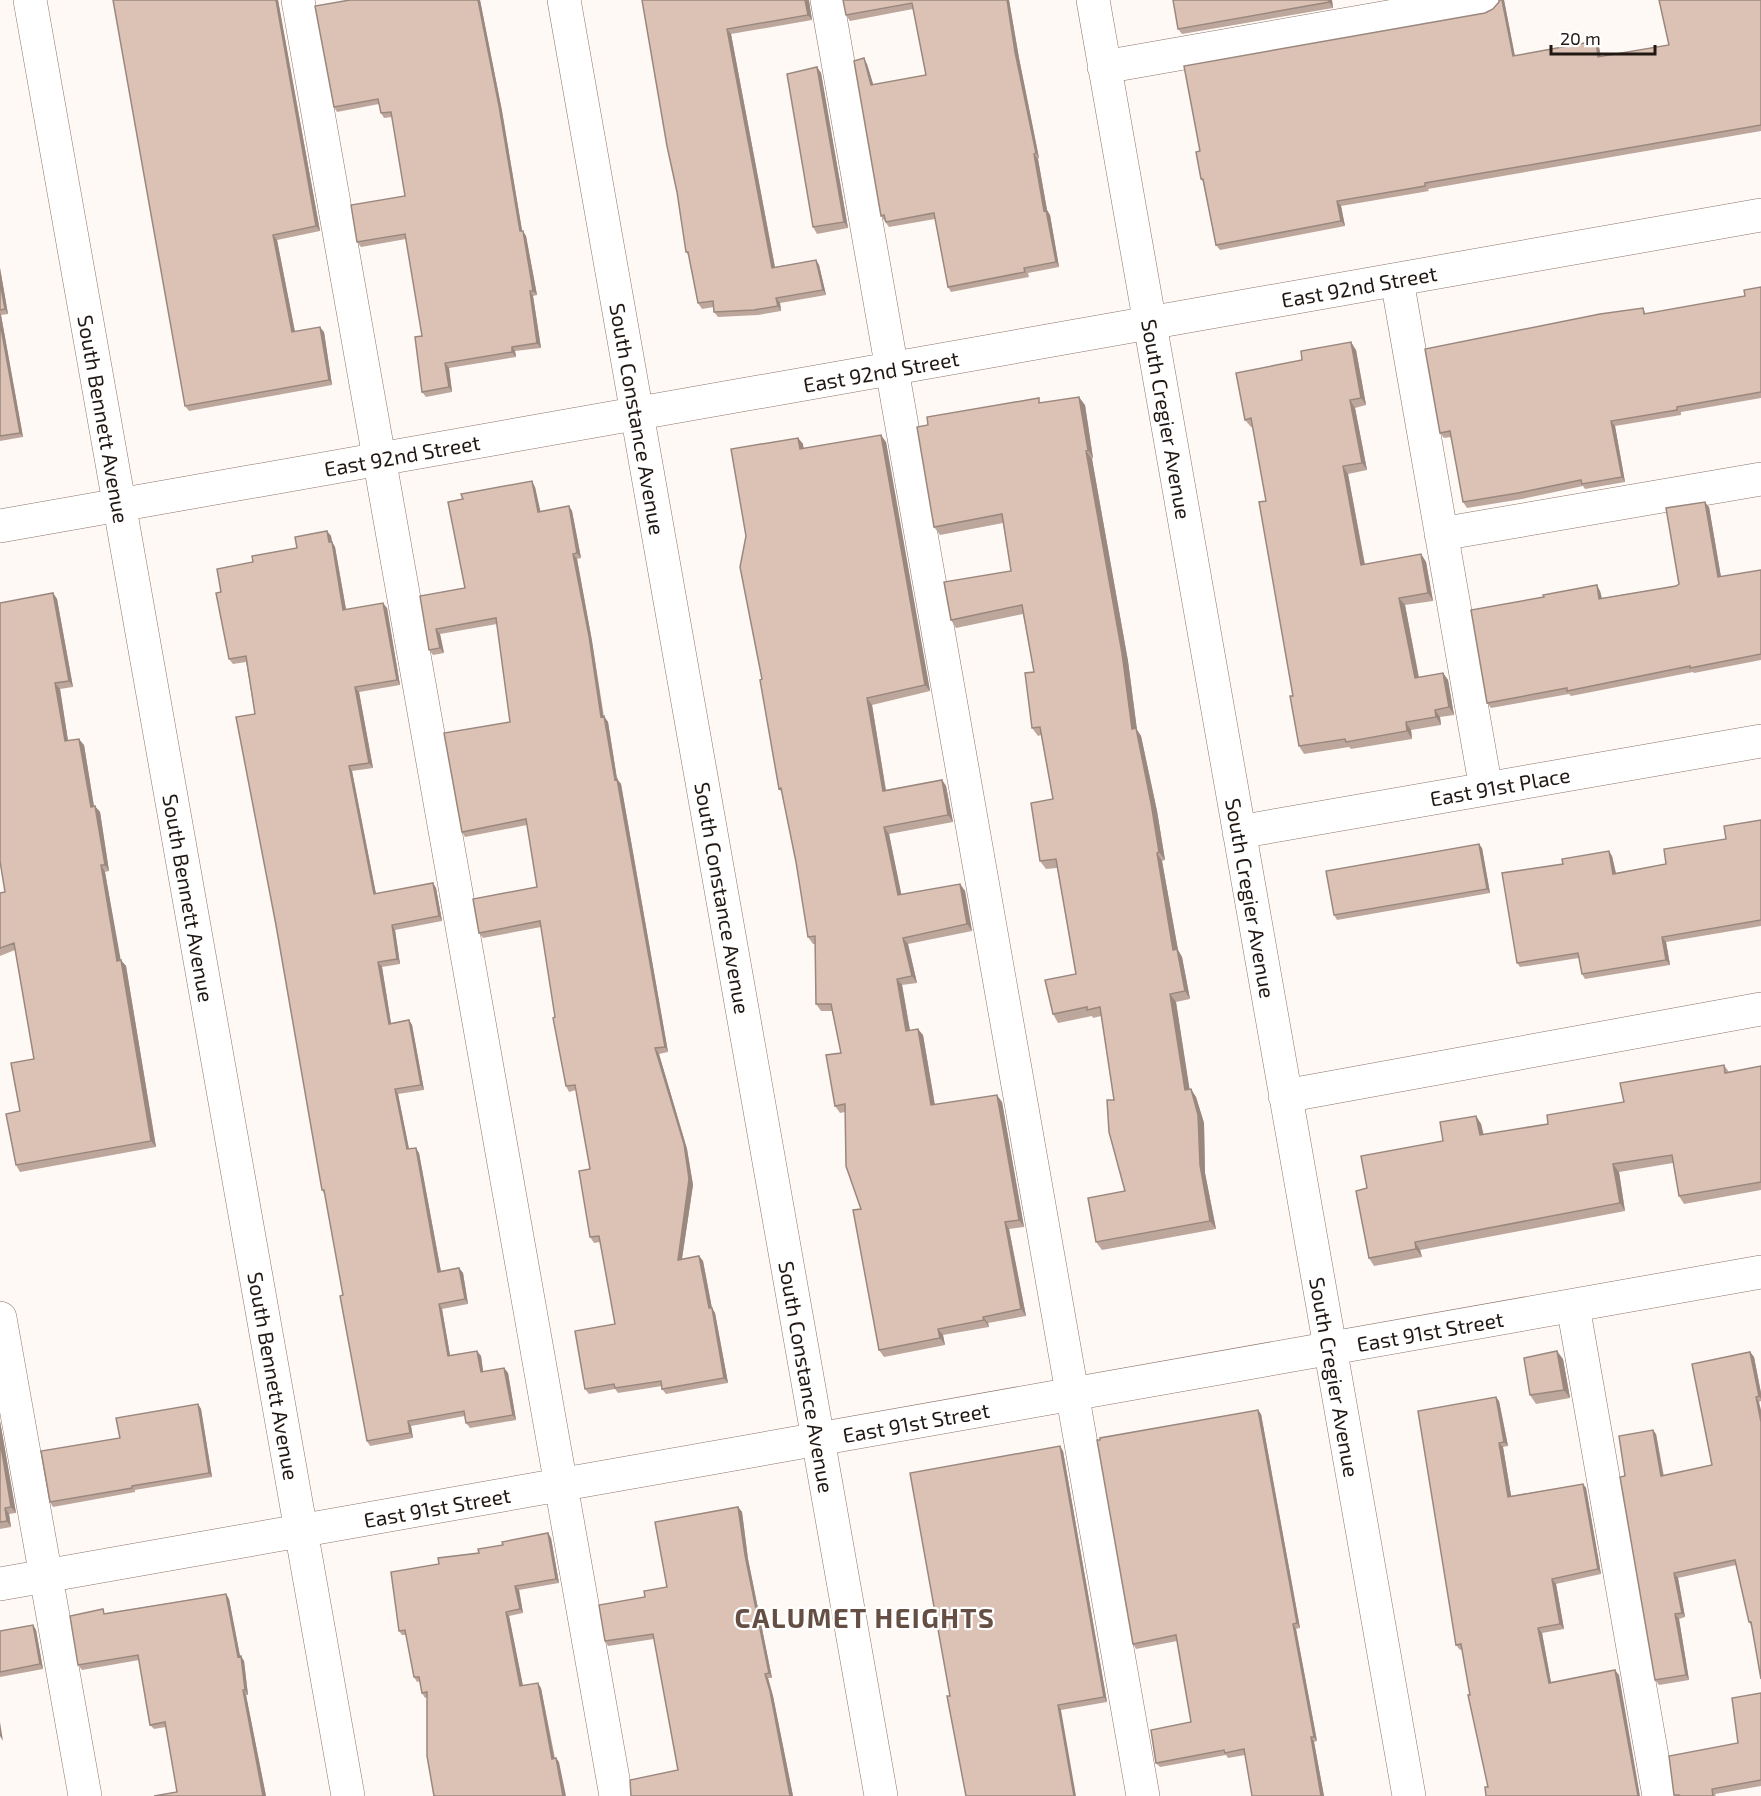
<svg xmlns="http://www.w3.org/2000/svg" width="1761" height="1796" viewBox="0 0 1761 1796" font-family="'Exo 2',sans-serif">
<rect width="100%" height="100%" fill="#fff9f6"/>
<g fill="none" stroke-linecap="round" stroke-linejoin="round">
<defs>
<path id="minor" d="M30 0 348 1796
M298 0 616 1796
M564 0 881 1796
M827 0 1143 1796
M1093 0 1409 1796
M1104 67 1485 0
M1397 280 1486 789
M0 526 1761 215
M1441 534 1761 479
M1239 832 1761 741
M1285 1096 1761 1009
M1573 1306 1659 1796
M0 1318 85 1796
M0 1584 1761 1272"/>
</defs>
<!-- minor casing -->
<use href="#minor" stroke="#8c7468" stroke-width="34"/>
<!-- minor -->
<use href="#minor" stroke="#fff" stroke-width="33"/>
</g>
<!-- wall -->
<path fill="#bda79c" d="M278 0 320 231 277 240 295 332H324L332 385 189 411 185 406Z
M350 0H480L502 111 522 231 526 236 537 295 533 296 541 348 515 351 516 357 449 368 452 392 426 397 422 392V336L406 239 361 247 357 242 405 196 392 117 384 118 381 113 379 104 337 112 334 107Z
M642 0 809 3 812 20 731 34 775 267 816 260 819 265 826 295 780 303 781 311 758 315 718 317 714 312V307L702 309 698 303 689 256 686 252 677 192Z
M843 0H1009L1019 58 1039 158 1038 159 1047 210 1050 215 1059 267 1028 273 1029 277 951 292 948 287 935 219 889 227 881 216 867 64 873 85 926 75 913 9 850 21 846 15Z
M1173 0H1332L1333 8 1182 34 1178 29Z
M1499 0H1504L1515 56 1599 47 1601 57 1669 45 1761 0V131L1428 189 1429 191 1341 206 1345 226 1220 250 1216 245 1203 182 1201 179 1200 151 1493 9 1499 2Z
M817 67 821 73 848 228 817 234 813 227Z
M0 268 8 314 1 315 23 437 0 441Z
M1761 287V398L1681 412V415L1615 426 1625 482 1585 489 1583 486 1522 499 1467 508 1463 502 1451 437 1444 438 1440 433 1643 308 1646 314 1745 296Z
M1356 350 1366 405 1355 408 1367 470 1348 474 1365 564 1421 554 1426 562 1433 601 1405 605 1419 677 1443 673 1448 680 1454 715 1440 717 1441 725 1411 730 1412 739 1351 749 1349 747 1304 754 1299 746 1293 696 1266 501 1253 427H1251L1245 420Z
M1042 403 1085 405 1093 458 1092 459 1128 661 1137 730 1141 736 1157 811 1165 860 1162 861 1178 950 1182 957 1190 999 1176 1002 1189 1089 1196 1097 1204 1123 1205 1173 1216 1229 1102 1250 1096 1242 1125 1191 1114 1100 1101 1016 1093 1018 1092 1016 1058 1023 1053 1014 1076 974 1057 868 1046 869 1040 861 1053 799 1041 735 1038 736 1032 728 1034 672 1023 614 956 628 951 620 1011 571 1003 523 940 535 934 527Z
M798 438 803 444V448L886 442 930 691 872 705 886 790 942 780 946 786 953 822 889 834 901 895 960 884 965 891 972 931 908 944 917 983 902 985 910 1030 923 1035 935 1105 1002 1102 1024 1227 1009 1229 1026 1316 988 1323 989 1327 943 1335 945 1345 884 1357 879 1350 861 1209 845 1112 840 1113 835 1106 841 1053 832 1011H821L816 1004 815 944H813L808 937 796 862 782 792 779 789 762 679Z
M535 487 540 512 569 506 572 511 581 558 577 559 592 641 604 717 608 722 617 779 621 784 668 1052 659 1054 687 1149 693 1185 682 1259 699 1256 703 1261 712 1308 715 1313 728 1383 666 1394 662 1389V1386L618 1393 615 1389 589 1394 585 1389 615 1324 600 1242 594 1243 590 1237V1169L576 1090 569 1092 566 1086 541 927 483 938 479 933 537 887 527 825 465 837 462 832 510 722 497 624 440 634 444 653 433 655 429 650 420 596 465 588Z
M1709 507 1721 577 1761 570V660L1694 673 1693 672 1571 696 1569 694 1491 708 1487 703 1600 591 1602 598 1676 586 1679 584Z
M327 531 331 536 332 542 335 547 346 609 387 608 400 685 359 692 373 768 352 771 376 894 436 888 442 921 395 930 400 964 382 967 391 1024 409 1020 412 1025 424 1090 398 1094 409 1149 419 1153 441 1272 459 1268 463 1273 468 1304 442 1309 450 1355 477 1351 481 1356 483 1372 504 1368 508 1373 516 1420 470 1428 466 1423 465 1416 411 1426 413 1438 370 1446 367 1441 343 1295 325 1195 322 1190 255 714 246 662 233 664 229 659 221 592 253 562 297 548Z
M53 593 57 599 73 687 60 689 68 741 84 745 94 806 100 812 109 871 105 872 120 960 126 966 156 1147 20 1172 16 1165 20 1111 34 1059 15 950 0 956V893L5 892Z
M1761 820V926L1666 942 1670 965 1585 979 1582 974 1579 958 1520 967 1517 963 1563 864 1612 856 1616 873 1666 864 1726 839Z
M1482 848 1490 893 1337 920 1334 915Z
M1724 1065 1729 1072 1761 1066V1190L1684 1204 1679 1196 1673 1163 1619 1172 1625 1211 1420 1250 1422 1257 1374 1266 1369 1258 1367 1188 1443 1141 1476 1116 1481 1124 1484 1135 1548 1124 1624 1102Z
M1750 1352 1754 1357 1761 1393V1401L1759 1402 1752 1627 1749 1622 1736 1565 1678 1578 1685 1617 1679 1619 1689 1680 1659 1685 1655 1680 1625 1476 1656 1434 1664 1476 1712 1465Z
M1563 1359 1570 1398 1536 1404 1530 1395Z
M1499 1401 1508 1446 1503 1447 1511 1496 1583 1484 1586 1488 1601 1574 1556 1584 1564 1629 1542 1633 1551 1682 1619 1675 1488 1787 1462 1649 1460 1650 1456 1645Z
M198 1404 201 1409 212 1477 135 1490V1492L53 1507 50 1502 120 1438Z
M1261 1414 1300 1628 1296 1629 1317 1741 1314 1742 1324 1796H1252L1245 1755 1228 1758 1226 1755 1160 1767 1156 1763 1191 1722 1177 1641 1136 1649 1133 1644Z
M0 1421 16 1513 9 1514 11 1527 0 1529Z
M1063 1451 1107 1702 1061 1710 950 1696Z
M738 1507 742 1512 748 1559 772 1678H768L773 1696 793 1796H631L678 1770 654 1639 608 1646 605 1641 645 1597 667 1587Z
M548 1533 551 1538 559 1583 519 1590 523 1613 509 1616 523 1686 541 1688 555 1758 559 1762 427 1697 425 1698 422 1693 420 1681 417 1682 414 1677 406 1635H402L399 1631 439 1564 479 1553 503 1545Z
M226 1594 229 1599 240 1656 244 1661 248 1695H246L266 1796H154L177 1792 166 1727 154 1729 150 1725 139 1660 82 1670 78 1665 106 1613Z
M33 1625 36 1630 43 1669 0 1677V1631Z
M1761 1693V1786L1715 1794 1716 1796H1674V1795L1738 1743Z"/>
<!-- shaded-wall -->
<path fill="#9a887f" d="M276 0H278L320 231 316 226Z
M478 0H480L502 111 523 236 520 231Z
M805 0H809L812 20 808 15Z
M1007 0H1009L1019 58 1039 158 1036 153 1015 52Z
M1329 0H1332L1333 8 1329 2Z
M1502 0H1504L1516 62 1513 56Z
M727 29 731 34 776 273 772 268Z
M1596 41 1599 47 1602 63 1598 57Z
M864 58 867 64 875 90 871 85Z
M817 67 821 73 848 228 844 222Z
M1034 154 1038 159 1047 210 1050 215 1059 267 1056 262 1044 211Z
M1337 201 1341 206 1345 226 1341 221Z
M523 231 526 236 537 295 533 291Z
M273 235 277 240 296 337 292 332Z
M816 260 819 265 826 295 823 290Z
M0 268 8 314 5 309 0 282Z
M530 291 533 296 541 348 537 343Z
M776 298 780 303 781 311 778 306Z
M0 313 1 315 23 437 20 433 0 322Z
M320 327 324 332 332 385 329 380Z
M1351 342 1356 350 1366 405 1361 398Z
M512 347 515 351 516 357 512 352Z
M445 363 449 368 452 392 449 387Z
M1079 397 1085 405 1093 458 1088 450Z
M1350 400 1355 408 1367 470 1362 463Z
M1611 421 1615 426 1625 482 1622 477Z
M881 435 886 442 930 691 925 685Z
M798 438 803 444 805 456 800 449Z
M1086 451 1092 459 1128 661 1137 730 1141 736 1157 811 1165 860 1159 852 1132 729Z
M1343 466 1348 474 1366 572 1361 565Z
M532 481 535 487 542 518 538 512Z
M1705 502 1709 507 1722 583 1718 577Z
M569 506 572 511 581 558 577 553Z
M327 531 331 536 332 542 335 547 347 615 343 610Z
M573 554 577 559 592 641 604 722 601 717Z
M1421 554 1426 562 1433 601 1428 593Z
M1597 585 1600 591 1603 604 1599 599Z
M53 593 57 599 73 687 69 681Z
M1399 598 1405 605 1420 685 1415 678Z
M383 603 387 608 400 685 397 680Z
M436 629 440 634 444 653 440 648Z
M1443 673 1448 680 1454 715 1449 707Z
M55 683 60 689 69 747 65 741Z
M355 687 359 692 373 768 369 763Z
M867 698 872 705 887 798 883 791Z
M1435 710 1440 717 1441 725 1436 717Z
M604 716 608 722 618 785 615 780Z
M1406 722 1411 730 1412 739 1407 731Z
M79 739 84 745 95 813 91 807Z
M349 766 352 771 377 899 374 894Z
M617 779 621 784 668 1052 665 1047Z
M942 780 946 786 953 822 948 815Z
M95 806 100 812 109 871 105 865Z
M884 827 889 834 903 902 898 895Z
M1479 844 1482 848 1490 893 1487 889Z
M1609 851 1612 856 1617 879 1613 874Z
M1157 853 1162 861 1178 950 1182 957 1190 999 1185 991 1173 950Z
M101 865 105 872 122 967 117 961Z
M433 883 436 888 442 921 439 916Z
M960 884 965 891 972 931 967 924Z
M392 925 395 930 400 964 397 959Z
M1662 937 1666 942 1670 965 1666 960Z
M903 938 908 944 917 983 912 976Z
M121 960 126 966 156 1147 151 1141Z
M378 962 382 967 392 1029 389 1024Z
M897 979 902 985 911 1037 906 1031Z
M1170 994 1176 1002 1191 1098 1185 1090Z
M409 1020 412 1025 424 1090 421 1085Z
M918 1029 923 1035 936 1112 931 1105Z
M655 1048 659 1054 687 1149 693 1185 681 1265 678 1260Z
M395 1089 398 1094 410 1154 407 1149Z
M1191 1089 1196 1097 1204 1123 1205 1173 1216 1229 1210 1221 1200 1165Z
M997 1095 1002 1102 1024 1227 1019 1220Z
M1476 1116 1481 1124 1485 1143 1480 1135Z
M416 1148 419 1153 442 1277 438 1272Z
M1613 1164 1619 1172 1625 1211 1620 1203Z
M1005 1222 1009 1229 1026 1316 1021 1309Z
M1415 1242 1420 1250 1422 1257 1416 1249Z
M699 1256 703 1261 713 1314 709 1308Z
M459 1268 463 1273 468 1304 465 1299Z
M439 1304 442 1309 451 1361 448 1356Z
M712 1308 715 1313 728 1383 724 1378Z
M983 1317 988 1323 989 1327 984 1320Z
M938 1329 943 1335 945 1345 940 1338Z
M477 1351 481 1356 484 1377 481 1372Z
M1557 1351 1563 1359 1570 1398 1564 1390Z
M1750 1352 1754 1357 1761 1393V1399L1759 1396Z
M504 1368 508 1373 516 1420 513 1415Z
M1496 1397 1499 1401 1508 1446 1504 1442Z
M1756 1397 1759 1402 1761 1410V1422Z
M198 1404 201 1409 212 1477 209 1473Z
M1258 1410 1261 1414 1300 1628 1297 1623Z
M0 1421 16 1513 11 1507 0 1440Z
M408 1421 411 1426 413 1438 410 1433Z
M1653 1430 1656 1434 1664 1481 1661 1476Z
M1499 1443 1503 1447 1512 1501 1508 1497Z
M1060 1446 1063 1451 1107 1702 1104 1697Z
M1583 1484 1586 1488 1601 1574 1598 1569Z
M738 1507 742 1512 748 1559 772 1678 769 1673 745 1555Z
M5 1508 9 1514 11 1527 7 1521Z
M548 1533 551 1538 559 1583 556 1579Z
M1674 1573 1678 1578 1685 1617 1682 1613Z
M1552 1579 1556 1584 1564 1629 1560 1624Z
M515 1586 519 1590 523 1613 520 1609Z
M226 1594 229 1599 241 1661 238 1657Z
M506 1612 509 1616 524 1691 520 1686Z
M1675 1614 1679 1619 1689 1680 1686 1675Z
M1293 1624 1296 1629 1317 1741 1314 1737Z
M33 1625 36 1630 43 1669 40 1664Z
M1538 1628 1542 1633 1552 1688 1549 1683Z
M241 1656 244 1661 248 1695 245 1690Z
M1615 1670 1619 1675 1640 1796H1638Z
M765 1674 768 1678 773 1696 793 1796H790Z
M538 1683 541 1688 555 1763 552 1759Z
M243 1690 246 1695 266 1796H263Z
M1058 1705 1061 1710 1076 1796H1074Z
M0 1722 3 1741 0 1736Z
M1311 1737 1314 1742 1324 1796H1321Z
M556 1758 559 1762 566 1796H563Z"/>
<!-- building -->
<path fill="#dcc2b5" stroke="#9a887f" stroke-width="1.5" d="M113 0H276L316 226 273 235 292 332 320 327 329 380 185 406Z
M350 0H478L499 106 520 231H523L533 291H530L537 343 512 347V352L445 363 449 387 422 392 415 337 422 336 405 234 357 242 351 205 405 196 391 112 381 113 378 99 334 107 315 6Z
M642 0H805L808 15 727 29 772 268 816 260 823 290 776 298 778 306 754 310 714 312 713 301 698 303 688 252H686L677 192 667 146Z
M843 0H1007L1015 52 1036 153 1034 154 1044 211 1046 210 1056 262 1024 268 1025 272 948 287 934 213 886 222 884 215 881 216 854 61 864 58 871 85 926 75 912 3 846 15Z
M1173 0H1329V2L1178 29Z
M1499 0H1502L1513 56 1596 41 1598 57 1669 45 1659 0H1761V125L1425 183V186L1337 201 1341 221 1216 245 1203 179H1201L1196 152 1200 151 1184 66 1485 13 1493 9 1499 2Z
M817 67 844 222 813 227 787 74Z
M0 282 5 309 0 310Z
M1761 287V392L1677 407V410L1611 421 1622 477 1582 484 1581 480 1518 493 1463 502 1450 431 1440 433 1425 349 1600 314 1643 308 1644 314 1745 296 1744 290Z
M0 322 20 433 0 436Z
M1351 342 1361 398 1350 400 1362 463 1343 466 1361 565 1421 554 1428 593 1399 598 1415 678 1443 673 1449 707 1435 710 1436 717 1406 722 1407 731 1346 742 1345 739 1299 746 1290 696H1293L1259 502 1266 501 1251 418 1245 420 1236 373 1302 360 1301 351Z
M1079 397 1088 450 1086 451 1122 653 1132 729 1136 728 1151 803 1159 852 1157 853 1173 950 1177 949 1185 991 1170 994 1185 1090 1191 1089 1198 1115 1200 1165 1210 1221 1096 1242 1088 1198 1125 1191 1109 1132 1107 1100H1114L1100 1007 1087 1010V1007L1053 1014 1045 980 1076 974 1056 859 1040 861 1031 803 1053 799 1040 727 1032 728 1025 673 1034 672 1022 605 951 620 944 582 1011 571 1002 514 934 527 917 427 928 425 927 417 1039 398V403Z
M881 435 925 685 867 698 883 791 942 780 948 815 884 827 898 895 960 884 967 924 903 938 912 976 897 979 906 1031 918 1029 931 1105 997 1095 1019 1220 1005 1222 1021 1309 983 1317 984 1320 938 1329 940 1338 879 1350 853 1210 861 1209 846 1166 845 1104 835 1106 826 1055 841 1053 831 1004H816L815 936 808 937 796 862 781 788 779 789 760 680 762 679 740 567 746 536 731 449 798 438 800 449Z
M532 481 538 512 569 506 577 553 573 554 589 636 601 717 604 716 615 780 617 779 665 1047 655 1048 684 1144 689 1179 678 1260 699 1256 709 1308H712L724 1378 662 1389 661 1381 615 1388 614 1384 585 1389 575 1331 615 1324 599 1236 590 1237 579 1171 590 1169 575 1085 566 1086 553 1018 555 1017 540 921 479 933 473 899 537 887 526 819 462 832 444 733 510 722 496 618 436 629 440 648 429 650 420 596 465 588 448 502 463 499 461 494Z
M1705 502 1718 577 1761 570V654L1690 668V666L1567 691V688L1487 703 1471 610 1544 597 1543 595 1597 585 1599 599 1676 586 1679 584 1666 508Z
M327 531 329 542H332L343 610 383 603 397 680 355 687 369 763 349 766 374 894 433 883 439 916 392 925 397 959 378 962 389 1024 409 1020 421 1085 395 1089 407 1149 416 1148 438 1272 459 1268 465 1299 439 1304 448 1356 477 1351 481 1372 504 1368 513 1415 466 1423 464 1411 408 1421 410 1433 367 1441 340 1296 343 1295 324 1190H322L276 925 236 717 255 714 246 656 229 659 216 593 221 592 217 569 253 562 252 556 297 548 295 537Z
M53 593 69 681 55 683 65 741 79 739 91 807 95 806 105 865H101L117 961 121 960 151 1141 16 1165 6 1114 20 1111 11 1063 34 1059 14 943 0 948V893L5 892 0 861V603Z
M1761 820V920L1662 937 1666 960 1582 974 1578 953 1517 963 1502 873 1563 864 1562 859 1609 851 1613 874 1666 864 1664 849 1726 839 1724 826Z
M1479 844 1487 889 1334 915 1326 871Z
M1724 1065 1725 1073 1761 1066V1182L1679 1196 1672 1155 1613 1164 1620 1203 1415 1242 1416 1249 1369 1258 1356 1191 1367 1188 1361 1156 1443 1141 1440 1122 1476 1116 1480 1135 1548 1124 1547 1115 1624 1102 1620 1083Z
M1557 1351 1564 1390 1530 1395 1524 1358Z
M1750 1352 1759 1396 1756 1397 1761 1422V1679L1751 1622H1749L1735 1560 1674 1573 1682 1613 1675 1614 1686 1675 1655 1680 1620 1477 1625 1476 1619 1436 1653 1430 1661 1476 1712 1465 1692 1364Z
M1496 1397 1504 1442 1499 1443 1508 1497 1583 1484 1598 1569 1552 1579 1560 1624 1538 1628 1549 1683 1615 1670 1638 1796H1486L1485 1787H1488L1468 1695H1470L1461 1644 1456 1645 1418 1411Z
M198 1404 209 1473 132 1486V1488L50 1502 41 1451 120 1438 116 1418Z
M1258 1410 1297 1623 1293 1624 1314 1737H1311L1321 1796H1252L1244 1749 1225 1753 1224 1750 1156 1763 1151 1730 1191 1722 1176 1635 1133 1644 1097 1440H1100V1438Z
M0 1440 11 1507 5 1508 7 1521 0 1522Z
M1060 1446 1104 1697 1058 1705 1074 1796H966L947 1696H950L910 1473Z
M738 1507 745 1555 769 1673 765 1674 770 1691 790 1796H631L630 1780 678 1770 653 1634 605 1641 599 1605 645 1597 644 1591 667 1587 655 1522Z
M548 1533 556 1579 515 1586 520 1609 506 1612 520 1686 538 1683 552 1759 556 1758 563 1796H434L427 1756V1692L422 1693 419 1677H414L405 1630 399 1631 391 1572 439 1564 438 1558 479 1553 478 1549 503 1545 502 1542Z
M226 1594 238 1657 241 1656 245 1690H243L263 1796H154L177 1792 165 1722 150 1725 138 1655 78 1665 70 1616 103 1609 104 1614Z
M33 1625 40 1664 0 1672V1631Z
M1761 1693V1780L1712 1789 1713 1796H1680L1679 1795H1674L1669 1756 1738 1743 1732 1698Z"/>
<g text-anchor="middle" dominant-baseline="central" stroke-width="4.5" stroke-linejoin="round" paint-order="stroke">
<!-- street labels -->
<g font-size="21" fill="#211813" stroke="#fff">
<text transform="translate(1359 286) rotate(-10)">East 92nd Street</text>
<text transform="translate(881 371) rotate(-10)">East 92nd Street</text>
<text transform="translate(104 419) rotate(80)">South Bennett Avenue</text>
<text transform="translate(638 419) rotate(80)">South Constance Avenue</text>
<text transform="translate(1167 419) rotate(80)">South Cregier Avenue</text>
<text transform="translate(402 455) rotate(-10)">East 92nd Street</text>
<text transform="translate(1500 786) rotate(-10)">East 91st Place</text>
<text transform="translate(189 898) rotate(80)">South Bennett Avenue</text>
<text transform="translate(723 898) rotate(80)">South Constance Avenue</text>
<text transform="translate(1251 898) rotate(80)">South Cregier Avenue</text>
<text transform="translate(1430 1331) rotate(-10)">East 91st Street</text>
<text transform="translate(274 1376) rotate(80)">South Bennett Avenue</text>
<text transform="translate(807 1377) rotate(80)">South Constance Avenue</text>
<text transform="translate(1335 1377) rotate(80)">South Cregier Avenue</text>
<text transform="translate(916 1422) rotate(-10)">East 91st Street</text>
<text transform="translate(437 1507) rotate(-10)">East 91st Street</text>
</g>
<!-- district labels -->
<g font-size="27" font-weight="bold" letter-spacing="1.5" fill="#654f44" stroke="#fff">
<text x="865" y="1617">CALUMET HEIGHTS</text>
</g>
</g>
<!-- scale -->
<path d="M1551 45v9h104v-9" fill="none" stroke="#211813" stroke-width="3"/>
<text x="1560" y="45" font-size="18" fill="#211813" stroke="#ffffff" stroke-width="4.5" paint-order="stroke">20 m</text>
</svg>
